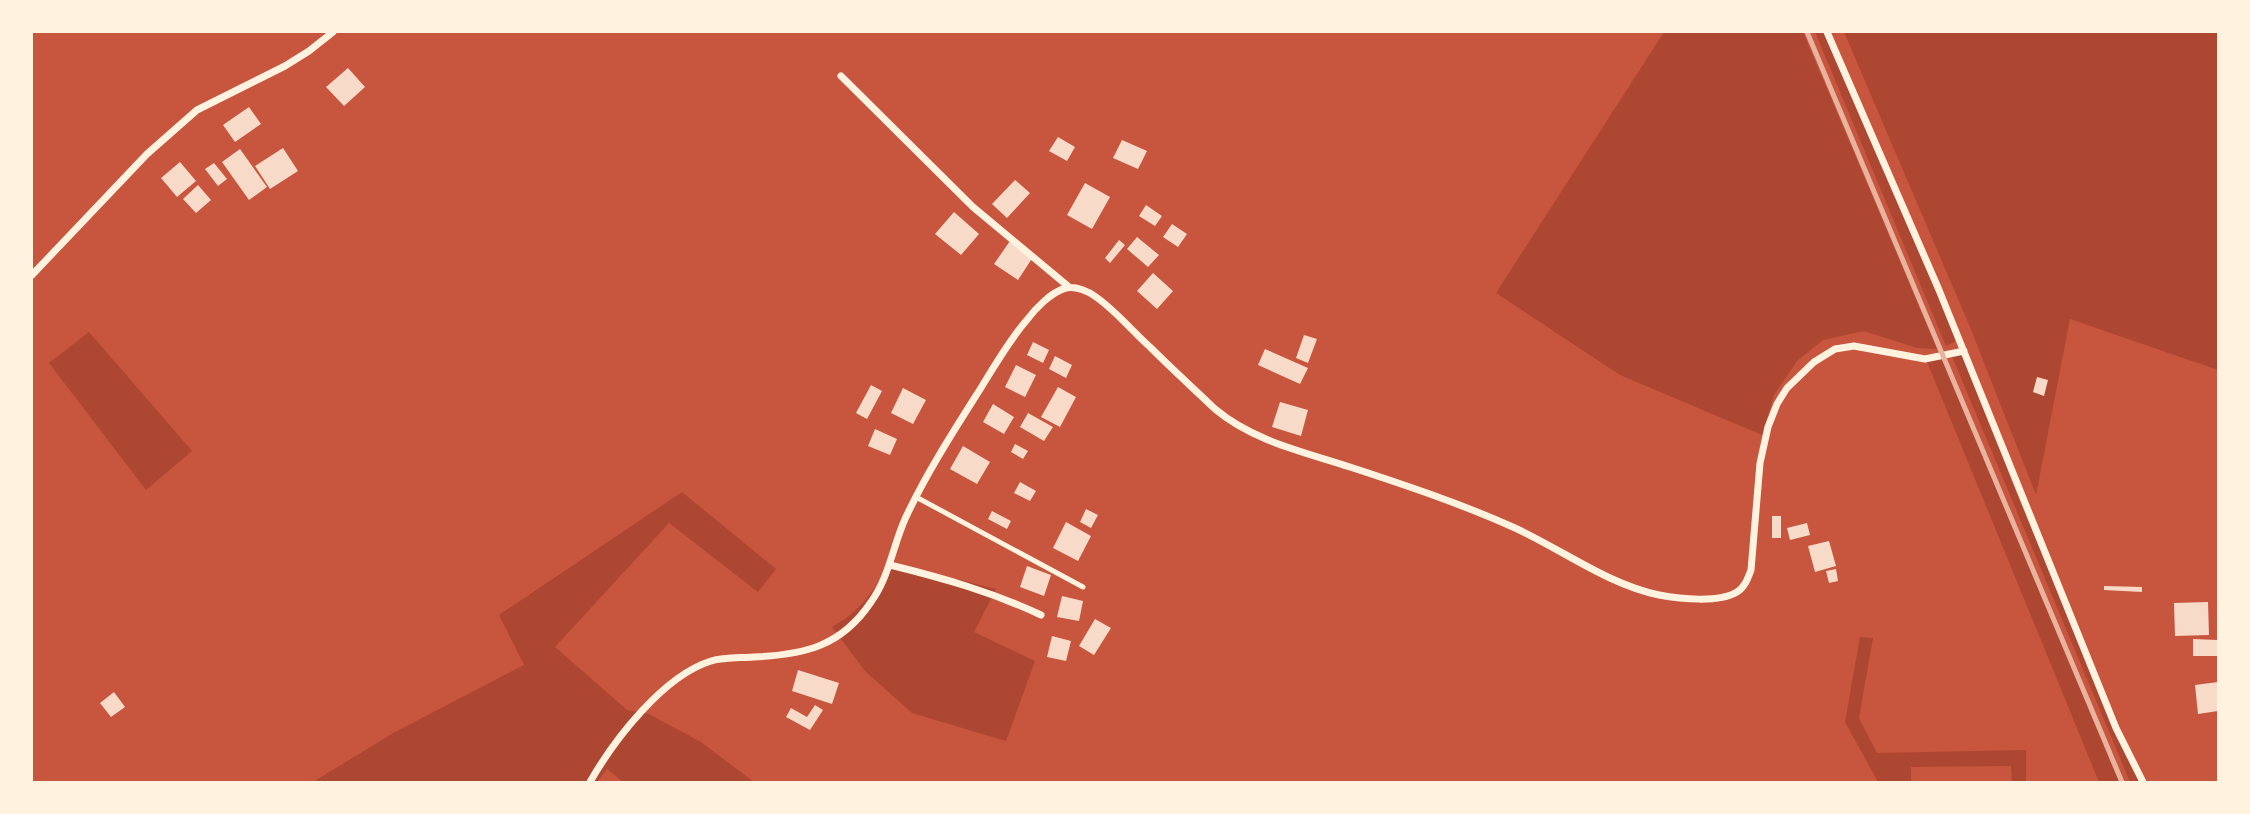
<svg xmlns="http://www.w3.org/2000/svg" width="2250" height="814" viewBox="0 0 2250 814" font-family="'DejaVu Sans',sans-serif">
<rect width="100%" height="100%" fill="#c8553d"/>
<!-- green -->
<path fill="#ae4732" d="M1664 32H1803L1937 349 1917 348 1864 331 1823 340 1797 361 1774 395 1762 435 1620 375 1496 293Z
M1815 32H1828L1953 320 1956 341 1946 346Z
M1844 32H2218V370L2070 319 2036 495 1970 327Z
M89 332 192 451 146 490 49 363Z
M1951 354 1962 355 1967 358 2014 487 2126 753 2141 782H2130Z
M1925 357H1941L2119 782H2099Z
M682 492 776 569 758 592 669 523 555 647 627 710 649 714 701 742 754 782H623L607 769 597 782H313L395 732 524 665 499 615Z
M888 562 996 589 974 632 1035 661 1006 741 912 713 865 671 832 627C859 612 876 591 888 562Z
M1860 637 1873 638 1859 718 1877 753 2026 750V782H2012L2011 766 1911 767V782H1878L1845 722Z"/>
<!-- building -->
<path fill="#f7dbc8" d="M348 68 365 87 344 106 326 87Z
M249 107 261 124 235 142 223 125Z
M1058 137 1075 147 1067 161 1049 151Z
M1122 140 1147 151 1138 169 1113 158Z
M283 148 298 171 270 189 255 166Z
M240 149 267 187 249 200 222 162Z
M180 162 196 181 177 197 161 178Z
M214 163 227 179 218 186 205 169Z
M1015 180 1030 193 1007 218 992 204Z
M1085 183 1110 197 1092 229 1067 215Z
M198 185 211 200 196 213 183 199Z
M1146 205 1162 216 1155 226 1139 216Z
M954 212 979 234 961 255 935 234Z
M1172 224 1187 234 1178 247 1163 237Z
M1137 237 1159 255 1148 267 1127 249Z
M1119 240 1125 245 1110 263 1105 258Z
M1010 241 1033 257 1018 280 994 264Z
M1153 273 1173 291 1157 309 1137 291Z
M1304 335 1317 339 1308 363 1296 358Z
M1033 342 1049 350 1043 363 1027 355Z
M1265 349 1308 368 1300 384 1258 365Z
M1055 356 1072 365 1066 378 1049 369Z
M1016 365 1036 375 1025 397 1005 387Z
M2037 377 2048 380 2044 396 2033 392Z
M871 385 882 391 867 419 856 413Z
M1058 387 1076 397 1060 427 1041 417Z
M903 388 926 400 913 424 891 413Z
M1280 402 1308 410 1301 436 1272 427Z
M993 404 1014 417 1004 434 983 422Z
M1028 413 1053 427 1044 441 1020 427Z
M875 429 897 439 890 455 868 446Z
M1015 444 1028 451 1023 459 1011 452Z
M963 446 990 462 977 484 950 469Z
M1020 482 1036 491 1030 501 1014 493Z
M1086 509 1098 515 1091 528 1080 522Z
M992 511 1011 521 1007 529 988 519Z
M1772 516H1781V538H1772Z
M1066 522 1091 536 1078 561 1053 548Z
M1807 523 1810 535 1790 540 1787 528Z
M1829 541 1836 566 1815 572 1808 546Z
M1027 566 1051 575 1044 596 1020 587Z
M1836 569 1838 581 1829 583 1826 571Z
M2104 586 2142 587V592L2104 590Z
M1062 596 1083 601 1079 621 1057 617Z
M2208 602 2209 635 2175 636 2174 603Z
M1095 619 1111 628 1094 655 1079 646Z
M1052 636 1071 641 1066 661 1047 657Z
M2193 639 2218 640V656H2193Z
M798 670 839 683 832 704 792 691Z
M2218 682V711L2198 714 2195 685Z
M114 692 125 707 111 717 100 703Z
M815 705 823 710 810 730 786 717 791 708 807 717Z"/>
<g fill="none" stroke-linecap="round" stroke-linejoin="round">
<!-- service -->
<path stroke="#fff3e0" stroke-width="5" d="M916 497 1083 587"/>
<!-- minor -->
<path stroke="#fff3e0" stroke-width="7" d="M1827 32 1939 290 2116 728 2143 782
M841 76 973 207 1069 287
M32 275 147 154 197 110 285 66 309 51 333 32
M890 565C943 578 992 592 1041 615
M590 782C614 740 663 676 711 661 724 657 739 658 753 657 803 655 841 647 871 602 889 577 893 546 905 519 926 474 953 432 979 391 994 367 1008 342 1026 321 1035 309 1051 292 1066 288 1076 286 1088 291 1096 297 1116 311 1132 331 1150 347 1171 368 1193 388 1215 409 1253 441 1304 452 1350 467 1405 485 1462 504 1515 528 1561 549 1609 585 1659 595 1680 599 1719 603 1737 592 1745 587 1748 578 1751 570L1760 463 1768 427 1777 404 1787 388 1814 362 1835 349 1854 346 1925 359 1964 351"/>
<!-- rail -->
<path stroke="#e9b49f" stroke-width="5" d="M1807 32 2122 782"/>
</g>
<!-- border -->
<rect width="2250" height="814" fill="none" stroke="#fff3e0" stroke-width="66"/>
</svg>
